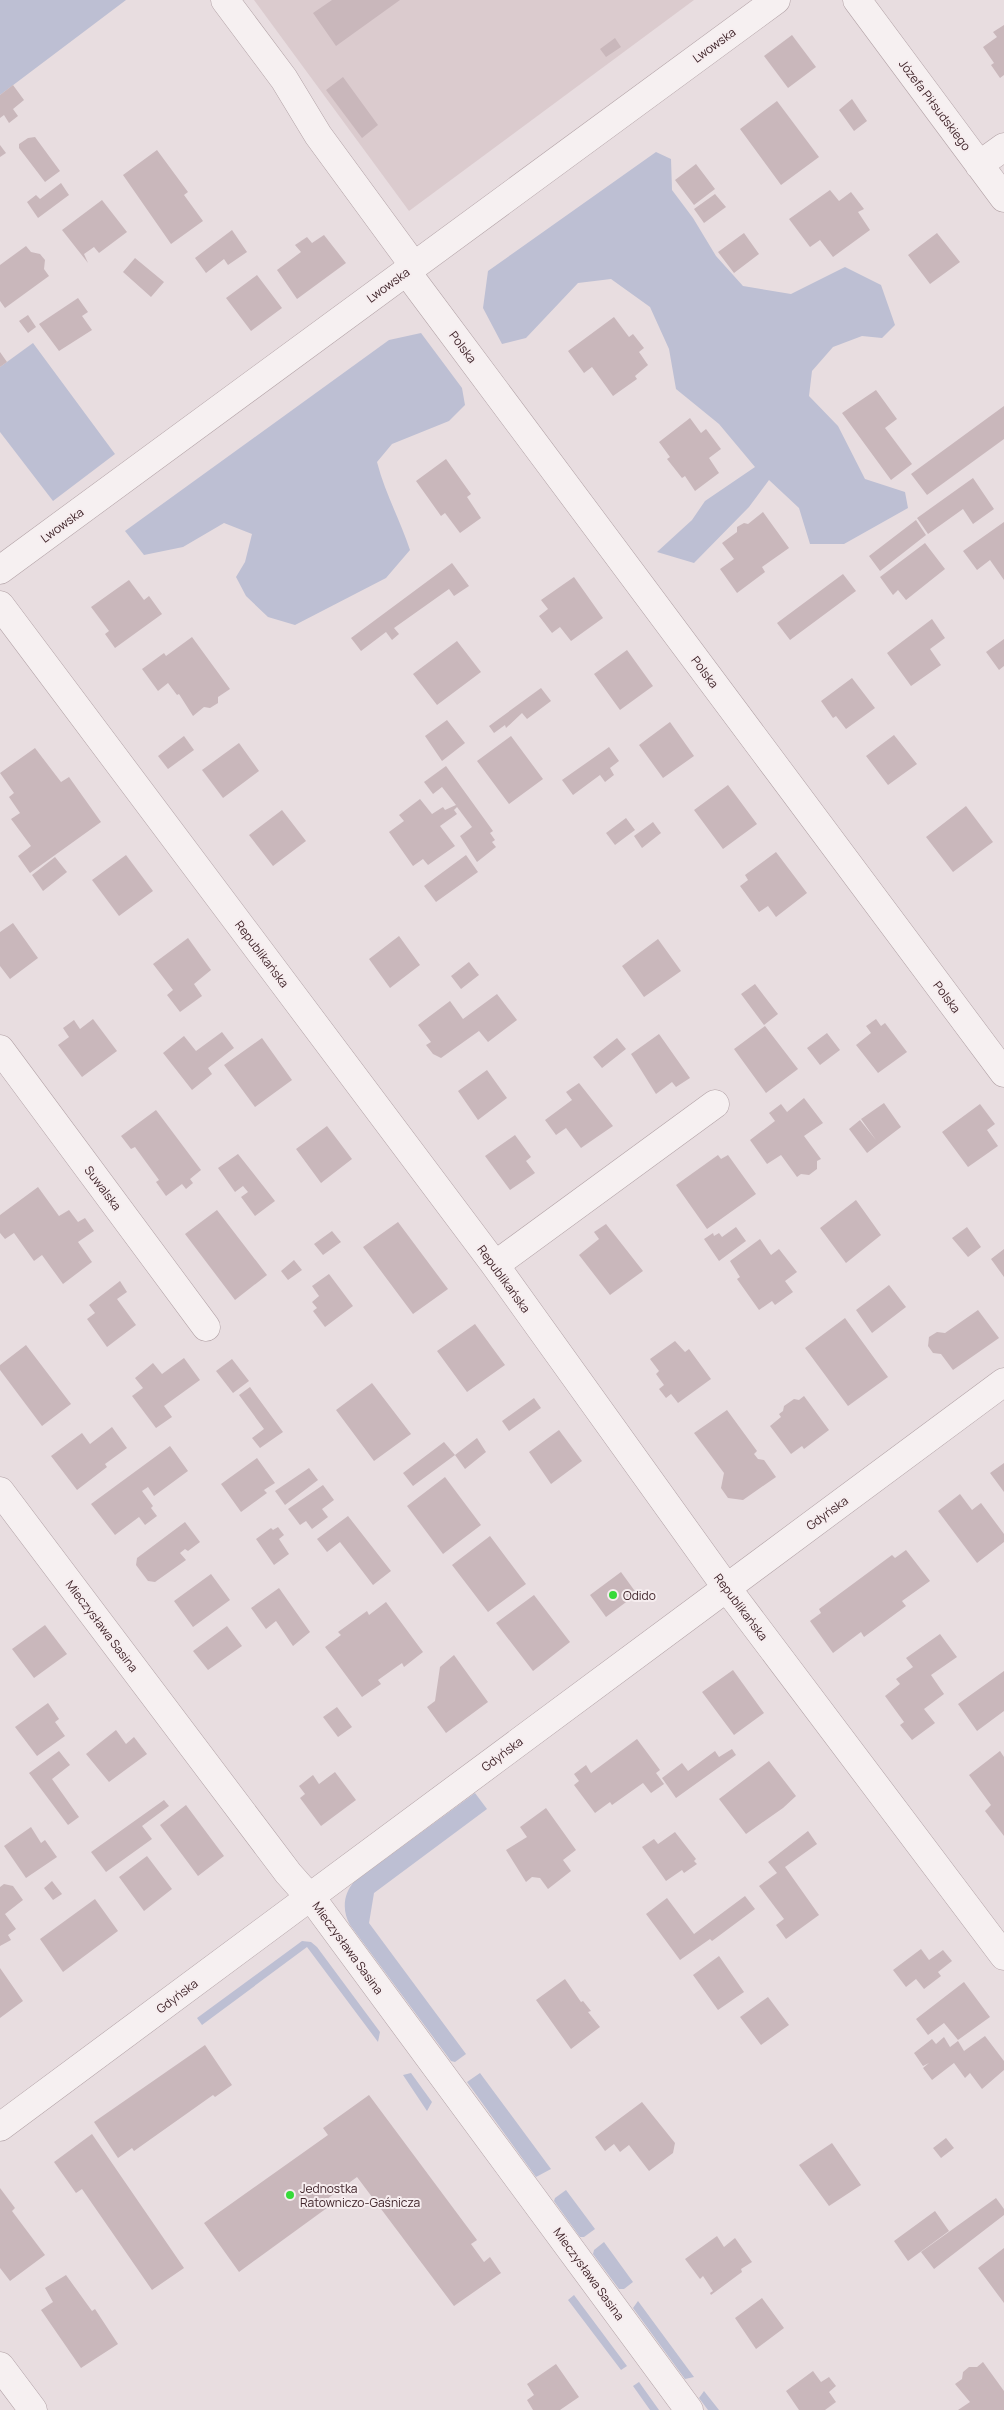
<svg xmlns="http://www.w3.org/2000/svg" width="1004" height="2410" viewBox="0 0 1004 2410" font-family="Manrope,sans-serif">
<rect width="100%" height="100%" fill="#e8dde0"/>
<!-- built -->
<path fill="#dbcbce" d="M254 0H694L409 211Z"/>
<!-- green -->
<path fill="#bdbfd3" d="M0 0H126L0 95Z
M656 152 671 159 672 190 693 218 716 256 743 286 791 294 845 267 881 285 895 325 882 338 862 336 833 347 812 371 809 396 838 426 865 479 905 492 908 508 844 544H810L799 508 769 480 749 507 694 563 657 552 692 520 705 501 755 467 719 424 676 389 669 349 650 307 611 279 578 283 526 338 502 344 483 308 488 271Z
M421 333 462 388 465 405 449 421 392 444 377 462C385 493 400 520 410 550L386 578 295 625 268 617 246 596 236 577 245 562 252 534 224 523 183 547 144 555 125 531 389 340Z
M33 343 115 454 53 501 0 432V367Z
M475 1793 487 1809 374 1893 369 1923 466 2054 455 2062 451 2061 350 1925C342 1911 343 1894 354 1882Z
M302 1941 311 1942 317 1947 380 2032 378 2042 307 1947 202 2025 197 2018Z
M411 2073 432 2102 427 2111 403 2075Z
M480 2073 551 2169 536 2177 467 2082Z
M566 2190 595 2229 584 2237H580L554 2201 555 2198Z
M604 2242 633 2282 624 2289H619L593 2254 594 2250Z
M574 2295 627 2366 621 2370 568 2300Z
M638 2301 694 2377 685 2379 633 2308Z
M639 2382 659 2410H650L633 2386Z
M704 2391 719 2410H708L699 2398Z"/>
<!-- building -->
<path fill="#c9b7bb" d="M332 0H400L336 46 313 13Z
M1004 25V75L1000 78 991 65 994 63 983 47 997 37 993 32Z
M792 35 816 67 788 88 764 56Z
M615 38 621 47 606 57 600 49Z
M343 77 378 125 362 138 326 90Z
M13 85 24 100 13 109 18 116 9 123 4 115 0 118V95Z
M852 99 867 121 854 131 839 110Z
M777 101 819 157 781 185 740 129Z
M35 137 60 171 45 182 19 148V144L28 138Z
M0 145 6 153 0 157Z
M157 150 188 192 184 195 203 221 171 244 123 175Z
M696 164 715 189 694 205 675 180Z
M61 183 69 195 38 218 27 202 36 195 40 199Z
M830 190 839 201 851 192 864 209 858 212 870 230 833 257 820 240 810 247 789 219Z
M715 194 726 207 704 223 694 209Z
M102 200 127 232 99 253 94 247 84 254 88 263 62 230Z
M232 230 247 252 228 265 224 259 206 273 195 258Z
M744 233 759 254 734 273 718 252Z
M937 233 960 262 930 284 908 255Z
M324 235 346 263 297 299 277 270 301 252 295 245 307 237 312 243Z
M26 246 31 252 40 254 45 260 44 269 49 276 5 308 0 301V265Z
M135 258 164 282 151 297 123 272Z
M257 275 282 308 251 331 226 298Z
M78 298 88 312 82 316 92 330 59 351 39 324Z
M28 315 36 327 28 333 19 321Z
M614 317 629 337 633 334 644 348 639 352 648 365 635 376 637 379 613 396 592 367 584 373 568 351Z
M0 352 7 362 0 367Z
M876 390 897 419 885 428 912 464 891 480 842 413Z
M1004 406V439L927 495 911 474Z
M690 418 701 433 706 429 721 449 709 458 719 473 695 491 685 476 682 478 667 459 670 457 659 442Z
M446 459 471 494 467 497 481 518 460 533 445 513 441 516 416 481Z
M973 478 994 509 973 524 963 509 928 534 917 518Z
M763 512 789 548 762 567 765 572 737 593 720 569 734 559 722 543 737 532V527L744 523 748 524Z
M916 520 926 535 880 571 869 556Z
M1004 522V580L990 560 977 570 963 551Z
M925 543 945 569 906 600 898 590 893 595 880 577Z
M452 563 469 586 454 596 449 589 394 628 399 634 392 640 386 632 361 651 351 638Z
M843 574 856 591 790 640 777 623Z
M574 577 603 618 571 641 560 627 552 633 539 616 548 609 541 600Z
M129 580 144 600 149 596 162 614 115 648 105 634 109 631 91 607Z
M932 619 945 638 930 649 941 665 911 686 887 653Z
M192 637 230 689 218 697V703L210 708 204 707 193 716 179 694 177 695 168 683 158 691 142 669 164 653 166 656Z
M1004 639V666L999 670 986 652Z
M457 641 481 672 437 705 413 674Z
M627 650 653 686 620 710 594 674Z
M852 678 875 708 846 729 836 716 833 718 821 701Z
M541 688 551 701 527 719 522 713 506 728 505 725 494 733 489 726Z
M447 720 465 743 442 761 425 736Z
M670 722 694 756 663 778 639 745Z
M894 735 917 764 888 785 866 756Z
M184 736 194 750 168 769 158 756Z
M511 736 543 779 509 804 477 761Z
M239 743 259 771 223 798 202 770Z
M609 747 619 761 610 768 614 775 605 782 600 775 573 795 562 780Z
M35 748 61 782 69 777 101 822 30 873 18 856 31 846 11 819 20 813 9 797 14 793 0 773Z
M446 766 493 831 490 833 495 840 492 842 496 847 477 862 460 836 472 827 457 807 454 810 457 814 440 826 455 846 428 865 423 859 413 866 389 832 404 821 399 815 420 799 432 814 443 807 445 810 456 805 442 787 433 794 424 782Z
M728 785 757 824 723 849 694 810Z
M966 806 993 842 953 872 926 837Z
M282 810 306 841 273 866 249 835Z
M626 818 635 830 615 845 606 833Z
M653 822 661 833 642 848 634 836Z
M776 852 807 893 776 917 768 906 759 912 740 886 748 880 745 875Z
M126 855 153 891 119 916 92 880Z
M466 855 478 872 436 902 424 886Z
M55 857 67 872 43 891 32 875Z
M13 923 38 958 10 979 0 966V932Z
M399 936 420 965 390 988 369 959Z
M188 938 211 970 194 984 202 996 180 1012 167 995 173 990 153 964Z
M658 939 681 971 644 997 622 966Z
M469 962 479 975 461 989 451 976Z
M755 984 778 1014 764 1025 741 994Z
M497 994 517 1020 488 1042 479 1031 441 1058 433 1054 426 1045 431 1042 418 1025 450 1001 463 1019Z
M93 1019 117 1051 82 1077 58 1045 69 1037 63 1028 74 1020 80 1029Z
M876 1019 881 1026 885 1023 907 1052 878 1073 856 1045 871 1033 866 1026Z
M765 1026 798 1069 766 1093 734 1049Z
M222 1032 234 1048 208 1068 212 1074 192 1090 163 1053 184 1036 196 1051Z
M827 1033 840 1050 820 1065 807 1048Z
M659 1034 690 1078 676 1087 672 1082 656 1094 631 1054Z
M262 1038 292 1080 255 1107 224 1065Z
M617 1038 626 1049 602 1068 593 1057Z
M487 1070 507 1098 478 1120 458 1091Z
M579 1083 613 1126 581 1148 566 1128 556 1135 545 1120 572 1100 566 1092Z
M804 1098 823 1123 804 1136 821 1159 817 1161V1169L809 1175 801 1174 797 1177 781 1155 767 1164 750 1140 775 1121 769 1113 781 1104 787 1112Z
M884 1103 901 1127 867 1153 849 1129 860 1120 876 1140 861 1119Z
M980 1104 995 1124 987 1130 998 1146 968 1167 942 1132Z
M156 1110 201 1170 190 1179 193 1183 186 1189 182 1184 166 1196 156 1182 159 1180 135 1147 131 1149 121 1136Z
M327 1126 352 1159 321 1183 296 1149Z
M515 1135 531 1157 526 1161 535 1173 510 1190 485 1156Z
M238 1154 275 1201 255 1216 241 1197 248 1192 243 1186 235 1192 218 1168Z
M718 1155 721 1159 728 1155 756 1194 707 1229 676 1185Z
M38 1187 59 1216 69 1210 78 1222 85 1218 94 1231 78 1242 92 1262 63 1284 42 1255 34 1261 14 1233 5 1239 0 1233V1215Z
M856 1200 881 1235 846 1263 820 1228Z
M217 1210 267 1275 235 1300 185 1234Z
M398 1222 448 1289 413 1314 363 1247Z
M606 1224 643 1271 610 1295 579 1255 599 1239 594 1232Z
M736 1227 746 1241 719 1261 704 1239 713 1233 714 1236 719 1233 722 1237Z
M967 1227 981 1247 968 1257 952 1238Z
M332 1231 341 1242 323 1255 314 1244Z
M760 1239 771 1255 779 1249 797 1272 785 1281 793 1292 775 1305 772 1301 759 1310 737 1279 740 1277 730 1261Z
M1004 1249V1277L991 1259Z
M294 1260 302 1270 288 1280 281 1271Z
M329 1274 353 1306 325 1327 313 1311 317 1308 312 1302 319 1296 312 1286Z
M120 1281 127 1292 117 1299 136 1325 107 1347 87 1319 95 1313 89 1305Z
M889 1285 906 1307 872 1333 856 1310Z
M978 1310 999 1338 953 1370 941 1354 933 1353 928 1346 929 1337 937 1332 945 1333Z
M845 1318 888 1377 848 1406 805 1348Z
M475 1324 505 1365 467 1392 437 1351Z
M675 1341 685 1352 689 1349 711 1379 678 1403 671 1394 666 1398 659 1389 664 1385 656 1374 659 1371 650 1359Z
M26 1345 71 1404 42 1426 0 1370V1365Z
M184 1358 200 1380 164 1406 172 1417 156 1428 132 1396 143 1388 135 1378 153 1363 162 1374Z
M232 1359 249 1381 233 1393 216 1371Z
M372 1383 411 1434 374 1461 336 1410Z
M250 1387 283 1432 260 1448 252 1438 264 1429 239 1395Z
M804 1396 829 1430 804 1449 802 1446 791 1454 770 1426 781 1417 779 1414 783 1411 784 1406 794 1399 799 1400Z
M534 1398 541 1408 509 1431 502 1421Z
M727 1410 757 1451 754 1454 758 1459 764 1460 776 1477 743 1500 728 1498 721 1488 724 1473 694 1433Z
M112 1427 127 1448 105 1464 107 1467 77 1490 51 1456 82 1433 90 1444Z
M559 1430 582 1461 551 1484 529 1452Z
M477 1438 486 1452 465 1469 455 1455 413 1486 403 1473 444 1442 455 1455Z
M170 1446 188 1471 154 1496 148 1487 142 1491 153 1506 151 1508 157 1516 145 1525 139 1517 115 1535 91 1504Z
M257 1458 275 1483 264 1490 267 1493 241 1512 221 1484Z
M1004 1463V1492L990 1473Z
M309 1468 318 1480 285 1505 275 1491Z
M445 1477 481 1525 443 1554 407 1506Z
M323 1485 334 1500 322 1509 328 1517 312 1529 306 1521 300 1525 288 1509Z
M960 1494 972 1510 981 1503 1004 1534V1542L977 1563 938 1511Z
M348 1516 391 1571 373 1585 340 1542 327 1552 317 1539Z
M185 1522 200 1542 188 1551 185 1549 180 1553 186 1560 155 1582 148 1581 136 1565 137 1558Z
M278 1527 284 1535 279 1539 289 1554 274 1565 256 1539 271 1528 273 1530Z
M490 1536 526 1584 488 1612 452 1565Z
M906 1550 930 1581 902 1601 906 1606 864 1637 861 1632 833 1653 810 1621 821 1613 819 1609 892 1555 895 1558Z
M621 1572 637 1594 606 1617 590 1595Z
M211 1574 230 1600 193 1627 174 1601Z
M279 1588 310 1632 293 1646 276 1621 266 1629 251 1608Z
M534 1595 570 1642 533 1671 496 1623Z
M386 1602 423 1652 404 1667 402 1663 378 1680 381 1684 362 1697 325 1647 341 1635 338 1632 367 1611 369 1615Z
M45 1625 67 1654 34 1678 12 1649Z
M227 1626 242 1646 208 1670 193 1651Z
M940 1634 957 1657 931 1675 944 1694 924 1709 935 1723 912 1740 900 1725 904 1722 885 1696 900 1684 896 1679 913 1667 906 1658Z
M454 1655 488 1702 446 1733 427 1707 435 1701 440 1667Z
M733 1670 764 1713 734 1735 702 1692Z
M1004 1671V1711L977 1731 958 1704Z
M48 1703 59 1719 55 1722 65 1736 37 1756 15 1727Z
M337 1707 352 1727 338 1737 323 1717Z
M116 1730 126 1744 134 1737 147 1754 109 1782 86 1754Z
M637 1739 660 1770 656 1773 664 1784 651 1793 643 1783 612 1805 610 1802 595 1813 574 1785 579 1781 574 1774 586 1765 591 1773Z
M732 1749 736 1755 676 1798 662 1778 682 1763 688 1771 715 1751 719 1757Z
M59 1751 70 1765 52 1779 79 1817 68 1825 29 1773Z
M1000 1751 1004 1757V1836L985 1811 991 1805 969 1775Z
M769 1761 796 1796 783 1808 746 1834 719 1799Z
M335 1772 356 1800 321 1826 300 1798 305 1794 299 1786 313 1775 319 1784Z
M164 1800 169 1806 142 1826 152 1839 106 1872 91 1852Z
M186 1805 224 1856 198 1876 160 1825Z
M546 1808 576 1850 563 1860 571 1871 548 1889 540 1878 532 1877 526 1882 506 1850 527 1837 520 1827Z
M31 1827 41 1843 45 1840 57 1857 26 1878 4 1846Z
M808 1831 817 1844 785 1867 819 1915 786 1939 776 1925 784 1919 759 1886 777 1873 768 1862Z
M675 1832 696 1859 694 1861 697 1864 684 1873 682 1870 666 1881 642 1847 654 1839 658 1844Z
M147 1856 172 1889 144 1911 119 1877Z
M52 1881 62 1894 53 1900 44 1888Z
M4 1884 13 1886 23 1900 5 1914 16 1929 8 1935 11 1940 0 1946V1887Z
M745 1896 755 1909 712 1941 710 1939 680 1960 646 1914 667 1898 694 1934Z
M95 1899 118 1931 63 1972 40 1939Z
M921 1949 929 1960 943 1950 952 1961 938 1972 941 1976 924 1989 916 1979 906 1987 893 1970Z
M719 1956 744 1992 718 2010 693 1975Z
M0 1968 23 2001 0 2018Z
M565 1979 581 2002 583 2001 591 2011 588 2012 600 2027 571 2049 536 2000Z
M964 1982 990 2017 958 2040 944 2023 928 2035 916 2019Z
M768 1997 789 2025 761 2045 740 2017Z
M985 2036 1004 2061V2070L982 2089 970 2073 965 2078 954 2063 932 2080 923 2068 929 2063 923 2066 914 2053 932 2039 936 2044 944 2037 950 2047 958 2041 964 2051Z
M205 2045 232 2085 215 2097 213 2095 134 2151 132 2148 118 2158 94 2122Z
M369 2095 477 2240 471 2244 484 2262 490 2257 501 2273 454 2306 357 2177 327 2199 331 2205 239 2272 204 2223 328 2135 323 2128Z
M642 2102 675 2143 673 2153 649 2171 629 2145 620 2152 614 2144 605 2151 595 2137Z
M92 2134 184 2268 152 2290 82 2189 76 2193 54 2162Z
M946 2138 954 2148 941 2158 933 2148Z
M832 2143 861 2185 829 2206 799 2165Z
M0 2188 15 2208 12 2211 45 2255 10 2281 0 2268Z
M996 2198 1004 2209V2215L934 2269 921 2252Z
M935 2211 949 2231 908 2261 894 2241Z
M717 2236 724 2247 735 2238 752 2262 741 2269 742 2272 711 2295 710 2293 713 2291 703 2276 700 2279 685 2259Z
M1004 2248V2303L978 2268Z
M66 2275 92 2311 95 2309 118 2344 81 2368 41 2310 53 2302 45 2288Z
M762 2298 784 2328 756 2349 735 2318Z
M983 2362 1004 2391V2410H958L970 2402 955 2384 962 2379 963 2372 969 2367H977Z
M556 2364 579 2397 560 2410H533L527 2400 534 2395 527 2384Z
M813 2371 821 2382 829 2377 836 2386 829 2392 836 2402 825 2410H799L786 2391Z"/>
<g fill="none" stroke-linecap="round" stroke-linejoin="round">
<defs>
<path id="minor" d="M225 0 284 79 318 135 414 266
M857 0 1004 198
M979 165 1004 147
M406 271 1004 1073
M0 570 776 0
M0 605 495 1265 726 1587 1004 1956
M0 1049 206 1327
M495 1265 715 1104
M0 1491 288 1873 319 1908 689 2410
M0 2127 1004 1382
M0 2366 33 2410"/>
</defs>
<!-- minor casing -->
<use href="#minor" stroke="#b2a2a6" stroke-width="29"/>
<!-- minor -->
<use href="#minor" stroke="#f6f0f1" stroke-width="28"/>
</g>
<!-- markers -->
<g fill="#36da39" stroke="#f6edef" stroke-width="2">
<circle cx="613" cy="1595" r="5"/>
<circle cx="290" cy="2195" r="5"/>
</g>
<g text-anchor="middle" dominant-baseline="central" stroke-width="4" stroke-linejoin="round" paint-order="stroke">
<!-- street labels -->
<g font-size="12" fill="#40252a" stroke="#f6edef">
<text transform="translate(714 45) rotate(-36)">Lwowska</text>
<text transform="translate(935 105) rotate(53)">Józefa Piłsudskiego</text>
<text transform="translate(388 285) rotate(-36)">Lwowska</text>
<text transform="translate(463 347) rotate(53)">Polska</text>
<text transform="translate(62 525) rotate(-36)">Lwowska</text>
<text transform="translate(705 672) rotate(53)">Polska</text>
<text transform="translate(262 954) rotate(53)">Republikańska</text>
<text transform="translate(947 997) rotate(53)">Polska</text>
<text transform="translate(103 1188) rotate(53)">Suwalska</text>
<text transform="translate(504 1279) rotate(54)">Republikańska</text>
<text transform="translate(827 1513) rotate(-36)">Gdyńska</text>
<text transform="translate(741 1607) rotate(53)">Republikańska</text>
<text transform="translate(102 1626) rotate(53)">Mieczysława Sasina</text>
<text transform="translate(502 1754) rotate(-37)">Gdyńska</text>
<text transform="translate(348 1948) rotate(54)">Mieczysława Sasina</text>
<text transform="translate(177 1996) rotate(-37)">Gdyńska</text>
<text transform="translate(589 2274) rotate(54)">Mieczysława Sasina</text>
</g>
<!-- poi labels -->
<g font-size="12" fill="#40252a" stroke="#f6edef" text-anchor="start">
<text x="623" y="1595">Odido</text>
<text x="300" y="2188">Jednostka<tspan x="300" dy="14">Ratowniczo-Gaśnicza</tspan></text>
</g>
</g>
</svg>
